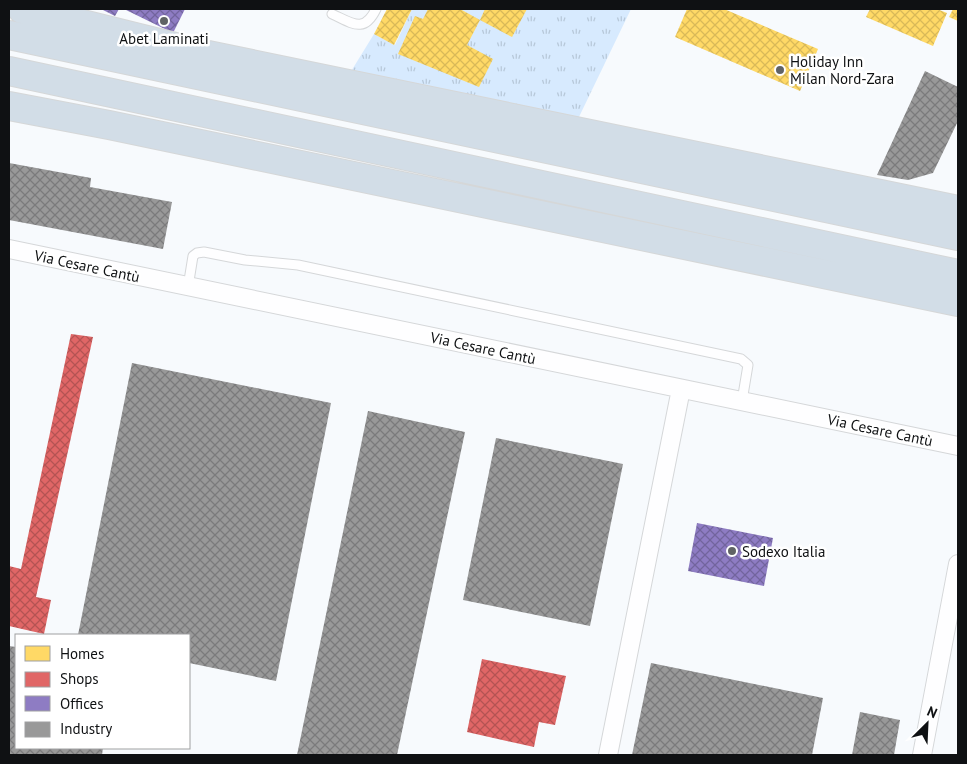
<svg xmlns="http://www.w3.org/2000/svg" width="967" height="764" viewBox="0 0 967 764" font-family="'PT Sans',sans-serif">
<defs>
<pattern id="grass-tufts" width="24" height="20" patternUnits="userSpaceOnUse" patternTransform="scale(1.25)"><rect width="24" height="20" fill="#d7eafe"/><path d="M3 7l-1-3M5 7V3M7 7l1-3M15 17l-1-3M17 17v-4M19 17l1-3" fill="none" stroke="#b7c8d9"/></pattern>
<pattern id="homes-cross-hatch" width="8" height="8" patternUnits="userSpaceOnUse" patternTransform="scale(1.25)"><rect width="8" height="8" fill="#ffd966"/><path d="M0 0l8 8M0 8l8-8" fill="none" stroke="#d9b958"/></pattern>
<pattern id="shops-cross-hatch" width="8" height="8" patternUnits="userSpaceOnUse" patternTransform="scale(1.25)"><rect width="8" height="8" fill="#e06666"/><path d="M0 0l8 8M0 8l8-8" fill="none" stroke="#b45353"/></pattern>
<pattern id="offices-cross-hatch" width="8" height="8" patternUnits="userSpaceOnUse" patternTransform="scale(1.25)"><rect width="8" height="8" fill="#8e7cc3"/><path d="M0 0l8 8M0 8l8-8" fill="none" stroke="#72649d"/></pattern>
<pattern id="industry-cross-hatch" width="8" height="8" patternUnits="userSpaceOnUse" patternTransform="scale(1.25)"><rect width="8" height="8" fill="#999"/><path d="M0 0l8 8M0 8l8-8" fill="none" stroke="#7b7b7c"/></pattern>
</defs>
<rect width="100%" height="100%" fill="#f7fafd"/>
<!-- grass -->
<path fill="url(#grass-tufts)" d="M412 9H631L578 119 350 73 374 34 395 45Z"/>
<!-- homes -->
<path fill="url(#homes-cross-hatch)" d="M387 9H412L394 45 374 34Z
M428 9H460L480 20 485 9H527L512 37 480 20 467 45 493 59 479 87 398 54 415 16 423 19Z
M687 9H724L818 49 800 91 675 37Z
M870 9H937L947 13 933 46 866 17Z
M953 9H958V21L949 17Z"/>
<!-- shops -->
<path fill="url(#shops-cross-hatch)" d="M71 334 93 337 36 597 51 600 44 634 9 626V566L21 569Z
M482 659 566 676 555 725 539 722 534 747 467 732Z"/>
<!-- offices -->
<path fill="url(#offices-cross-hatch)" d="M101 9H119L115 16Z
M124 9H185L173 33Z
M697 523 773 538 764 586 688 571Z"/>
<!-- industry -->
<path fill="url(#industry-cross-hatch)" d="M925 71 958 87V121L933 173 908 180 877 175Z
M9 163 91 178 90 187 172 202 163 249 9 220Z
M132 363 331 403 276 681 189 663V635H78Z
M368 411 465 432 397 755H297Z
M496 438 623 464 590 626 463 600Z
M9 646 16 647V748H103L102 755H9Z
M651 663 823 698 812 755H632Z
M860 712 900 720 894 755H852Z"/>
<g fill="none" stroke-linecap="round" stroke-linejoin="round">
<defs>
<path id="service" d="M332 14C352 23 364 34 376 9
M188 287 193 256 197 253 204 252 245 260 298 265 741 359 748 365 742 401"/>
<path id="minor" d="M9 249 958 446
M608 755 681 389
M922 755 958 564"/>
<path id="motorway" d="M22 9 208 55 958 210
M9 35 958 236
M9 71 958 274
M9 106 109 125 958 302"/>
</defs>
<!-- service casing -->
<use href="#service" stroke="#d5d7d9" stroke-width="11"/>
<!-- minor casing -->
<use href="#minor" stroke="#d5d7d9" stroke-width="20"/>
<!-- motorway casing -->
<use href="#motorway" stroke="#d5d7d8" stroke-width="30"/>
<!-- service -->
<use href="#service" stroke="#fefeff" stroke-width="9"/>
<!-- minor -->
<use href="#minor" stroke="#fefeff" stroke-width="18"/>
<!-- motorway -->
<use href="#motorway" stroke="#d2dde7" stroke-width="28"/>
</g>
<!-- markers -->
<g fill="#606365" stroke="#fff" stroke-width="2">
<circle cx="164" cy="21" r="5"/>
<circle cx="780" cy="70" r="5"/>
<circle cx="732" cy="551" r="5"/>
</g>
<g text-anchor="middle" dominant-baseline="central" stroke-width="5" stroke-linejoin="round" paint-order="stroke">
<!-- poi labels -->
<g font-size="15" fill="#0f1113" stroke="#fff" text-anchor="start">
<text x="164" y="38" text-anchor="middle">Abet Laminati</text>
<text x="790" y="61">Holiday Inn<tspan x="790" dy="17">Milan Nord-Zara</tspan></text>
<text x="742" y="551">Sodexo Italia</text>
</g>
<!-- street labels -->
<g font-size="15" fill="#0f1113" stroke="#fff">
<text transform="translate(87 266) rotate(12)">Via Cesare Cantù</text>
<text transform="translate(483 348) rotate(12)">Via Cesare Cantù</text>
<text transform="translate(880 430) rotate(12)">Via Cesare Cantù</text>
</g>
</g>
<!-- border -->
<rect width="967" height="764" fill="none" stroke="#0f1113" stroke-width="20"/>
<!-- legend -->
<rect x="15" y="634" width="175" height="115" fill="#ffffff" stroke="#9fa0a1"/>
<rect x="25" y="646" width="25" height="15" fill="#ffd966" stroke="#9fa0a1"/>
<text x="60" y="659" font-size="15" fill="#0f1113">Homes</text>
<rect x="25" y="672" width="25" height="15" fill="#e06666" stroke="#9fa0a1"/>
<text x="60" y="684" font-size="15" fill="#0f1113">Shops</text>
<rect x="25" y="696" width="25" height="15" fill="#8e7cc3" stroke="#9fa0a1"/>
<text x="60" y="709" font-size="15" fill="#0f1113">Offices</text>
<rect x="25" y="722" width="25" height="15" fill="#999999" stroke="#9fa0a1"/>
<text x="60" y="734" font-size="15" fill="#0f1113">Industry</text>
<!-- north arrow -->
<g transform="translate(927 724) rotate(24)" stroke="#ffffff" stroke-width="4" paint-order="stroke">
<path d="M0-4L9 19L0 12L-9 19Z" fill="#0f1113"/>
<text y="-8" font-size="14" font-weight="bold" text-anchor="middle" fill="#0f1113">N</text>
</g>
</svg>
